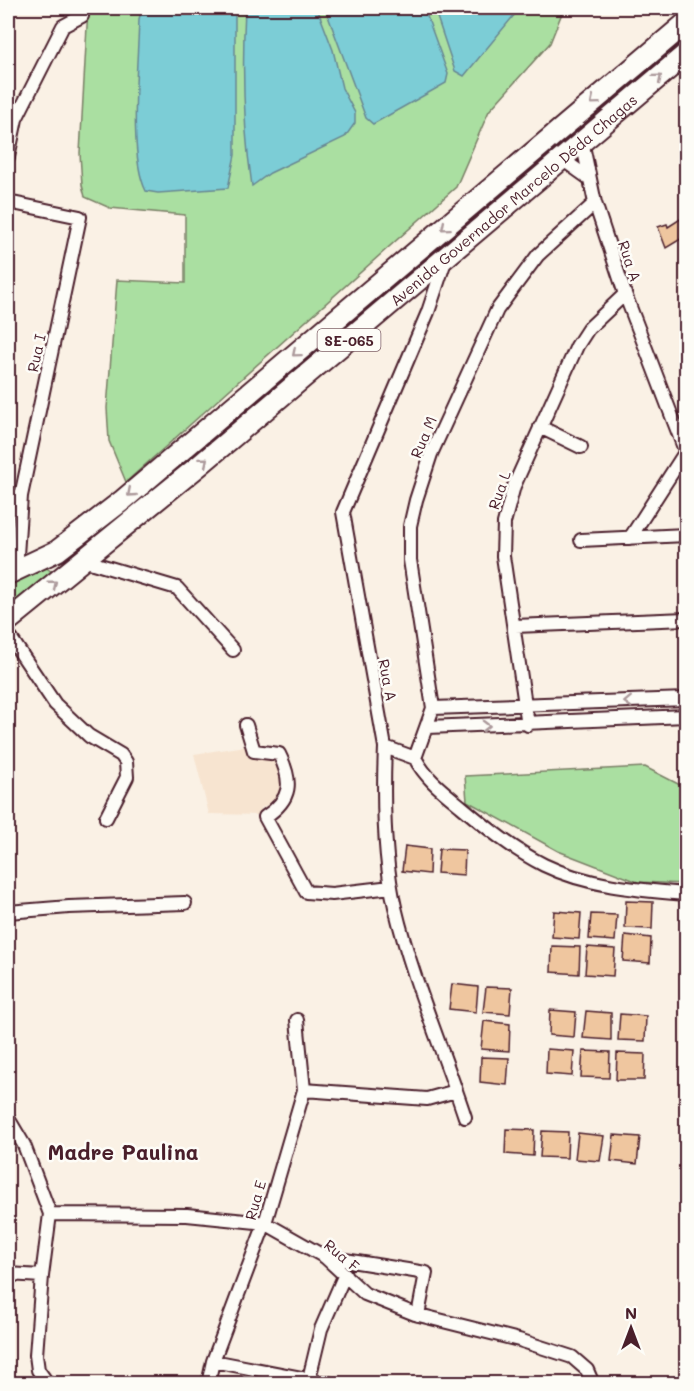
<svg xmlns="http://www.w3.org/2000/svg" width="694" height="1391" viewBox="0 0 694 1391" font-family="Mali,sans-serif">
<rect width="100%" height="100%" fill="#faf1e5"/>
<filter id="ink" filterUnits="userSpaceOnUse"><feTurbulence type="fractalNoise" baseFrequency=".0167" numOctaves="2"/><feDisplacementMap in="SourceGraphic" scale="12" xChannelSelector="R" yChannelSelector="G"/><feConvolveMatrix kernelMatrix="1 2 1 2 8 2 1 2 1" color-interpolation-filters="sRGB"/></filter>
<g filter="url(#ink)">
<!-- built -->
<path fill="#f7e4d0" d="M246 746 253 757 263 755 278 760 282 789 277 801 261 808 262 815 209 814 194 754Z"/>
<!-- green -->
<path fill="#aadfa1" stroke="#7a7f66" stroke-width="1.5" d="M88 8H564L550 43 489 111 456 187 126 482 109 441 107 408 117 280 185 283V215L110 208 85 197 82 185 80 153Z
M44 566 56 575 8 615V586Z
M645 767 686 788V884L638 882 558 851 467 801 465 776Z"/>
<!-- water -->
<path fill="#7ccdd6" stroke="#688792" stroke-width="1.5" d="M142 8H235V155L228 188 158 193 146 191C128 156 138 61 139 19Z
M245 8H317L333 50 342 88 355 113V123L345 137 270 173 252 186C243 126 242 67 245 8Z
M325 8H424L448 74 446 83 373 124 366 118Z
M434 8H520L464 76 455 71Z"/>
<!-- building -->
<path fill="#efc69f" stroke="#4a1f2b" stroke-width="1.5" d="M685 216 686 239 684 237 666 248 658 227 667 224 668 227Z
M405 846 430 849 429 874 402 871Z
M439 849 465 850 464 875 437 873Z
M626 901 653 902 652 929 625 928Z
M554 911 581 913 579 939 552 937Z
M591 914 617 915 615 941 589 939Z
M625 935 651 938 650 963 623 961Z
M552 946 580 947 579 974 551 972Z
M587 947 615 949 613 976 585 974Z
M452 984 478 987 476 1012 449 1009Z
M486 987 512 988 510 1014 483 1012Z
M550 1010 576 1012 574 1037 549 1035Z
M586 1011 611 1013V1040L583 1038Z
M620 1014 646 1016 645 1041 618 1040Z
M484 1021 510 1024 509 1051 481 1049Z
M547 1049 574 1051 572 1076 546 1074Z
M583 1051 610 1052 609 1078 581 1077Z
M617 1053 645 1054 644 1080H616Z
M481 1057 509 1058 507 1085 480 1082Z
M506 1129 534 1130 533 1156 505 1154Z
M542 1131 568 1132 567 1158 540 1157Z
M578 1133 604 1136 600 1161 575 1159Z
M614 1135 640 1137 637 1164 611 1161Z"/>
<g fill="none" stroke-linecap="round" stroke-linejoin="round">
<defs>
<path id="minor" d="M582 141 595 203 625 294 686 453
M8 157 16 119 63 26 82 16
M562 159 590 179
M8 202 80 217 21 496 16 570
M595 203 538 255 497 310 431 454 416 500 410 526V560L433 708 415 758C426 779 444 792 462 807 487 828 514 850 544 865 587 886 639 890 686 894
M445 261 428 312 343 512 385 747C383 795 384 860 395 907 412 979 442 1047 465 1117
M540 427 581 447
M8 496H21
M630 538 686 451
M581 540 686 535
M83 560 177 588 233 650
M515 626 686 619
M8 634 55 704 89 736 121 755 126 762 127 777 106 818
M433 708 686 699
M246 725 254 751 279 754C293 782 292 799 265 817L306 892 332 894 391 887
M528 725 503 556 504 523 514 486 577 346 588 329 625 294
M428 727 686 716
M385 747 415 758
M8 912 69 907 185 903
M304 1090 427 1099 456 1091
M8 1118 24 1145 50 1214 42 1276 36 1355 38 1370 48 1384
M50 1214 187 1215 265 1223 325 1257 365 1294 415 1314 519 1340 572 1357 587 1370 593 1384
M326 1257 426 1273 418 1315
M8 1274 42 1276
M213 1361 333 1384
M309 1379 321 1329 345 1274
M208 1384 213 1361 265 1223 304 1090 297 1020"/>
<g id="primary">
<path d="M8 574 57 551 123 500 686 23"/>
<path id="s1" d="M8 621 201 464 686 54"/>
</g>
</defs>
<!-- minor casing -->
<use href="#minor" stroke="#4a1f2b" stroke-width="16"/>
<!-- primary casing -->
<use href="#primary" stroke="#4a1f2b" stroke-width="24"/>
<!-- minor -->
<use href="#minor" stroke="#fdfcf7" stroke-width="12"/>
<!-- primary -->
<use href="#primary" stroke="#fdfcf7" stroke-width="20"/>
</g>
<!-- one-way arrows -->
<defs><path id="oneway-chevron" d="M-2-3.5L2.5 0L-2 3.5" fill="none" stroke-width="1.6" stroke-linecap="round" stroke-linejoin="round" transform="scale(1.5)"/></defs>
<g stroke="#ac999b">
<use href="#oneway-chevron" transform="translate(658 78) rotate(-40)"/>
<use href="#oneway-chevron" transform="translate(594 101) rotate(140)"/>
<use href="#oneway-chevron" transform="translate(445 227) rotate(140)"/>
<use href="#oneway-chevron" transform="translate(296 353) rotate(140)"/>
<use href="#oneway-chevron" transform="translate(204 461) rotate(-40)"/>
<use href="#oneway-chevron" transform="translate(131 493) rotate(139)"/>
<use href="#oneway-chevron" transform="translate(53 584) rotate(-39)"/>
<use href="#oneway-chevron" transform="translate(628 702) rotate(178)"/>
<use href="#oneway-chevron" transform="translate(486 726) rotate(-1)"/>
</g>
</g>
<g text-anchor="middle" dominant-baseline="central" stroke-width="5" stroke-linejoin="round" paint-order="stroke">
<!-- shield labels -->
<rect fill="#fdfcf7" stroke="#806168" stroke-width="1.5" x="317.5" y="329" width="63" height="22" rx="4.5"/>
<g font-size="14" font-weight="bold" fill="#4a1f2b">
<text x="349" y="340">SE-065</text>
</g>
<!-- street labels -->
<g font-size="15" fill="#4a1f2b" stroke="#fdfcf7">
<text stroke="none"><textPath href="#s1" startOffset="658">Avenida Governador Marcelo Déda Chagas</textPath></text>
<text transform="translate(630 261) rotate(72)">Rua A</text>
<text transform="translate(36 353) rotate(-78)">Rua I</text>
<text transform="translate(423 437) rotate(-67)">Rua M</text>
<text transform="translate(499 490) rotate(-71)">Rua L</text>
<text transform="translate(388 680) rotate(79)">Rua A</text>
<text transform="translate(255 1200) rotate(-74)">Rua E</text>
<text transform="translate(342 1255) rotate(40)">Rua F</text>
</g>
<!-- district labels -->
<g font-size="21" font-weight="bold" fill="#4a1f2b" stroke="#fdfcf7">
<text x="123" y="1151">Madre Paulina</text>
</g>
</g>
<!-- margin -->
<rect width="694" height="1391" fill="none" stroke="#fdfcf7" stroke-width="30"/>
<rect x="15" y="15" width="664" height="1361" fill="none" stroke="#4a1f2b" stroke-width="2" filter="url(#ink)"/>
<!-- north arrow -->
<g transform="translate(631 1328)" stroke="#fdfcf7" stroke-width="4.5" paint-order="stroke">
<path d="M0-4.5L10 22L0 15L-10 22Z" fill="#4a1f2b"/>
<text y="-9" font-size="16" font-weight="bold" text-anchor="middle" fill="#4a1f2b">N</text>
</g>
</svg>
